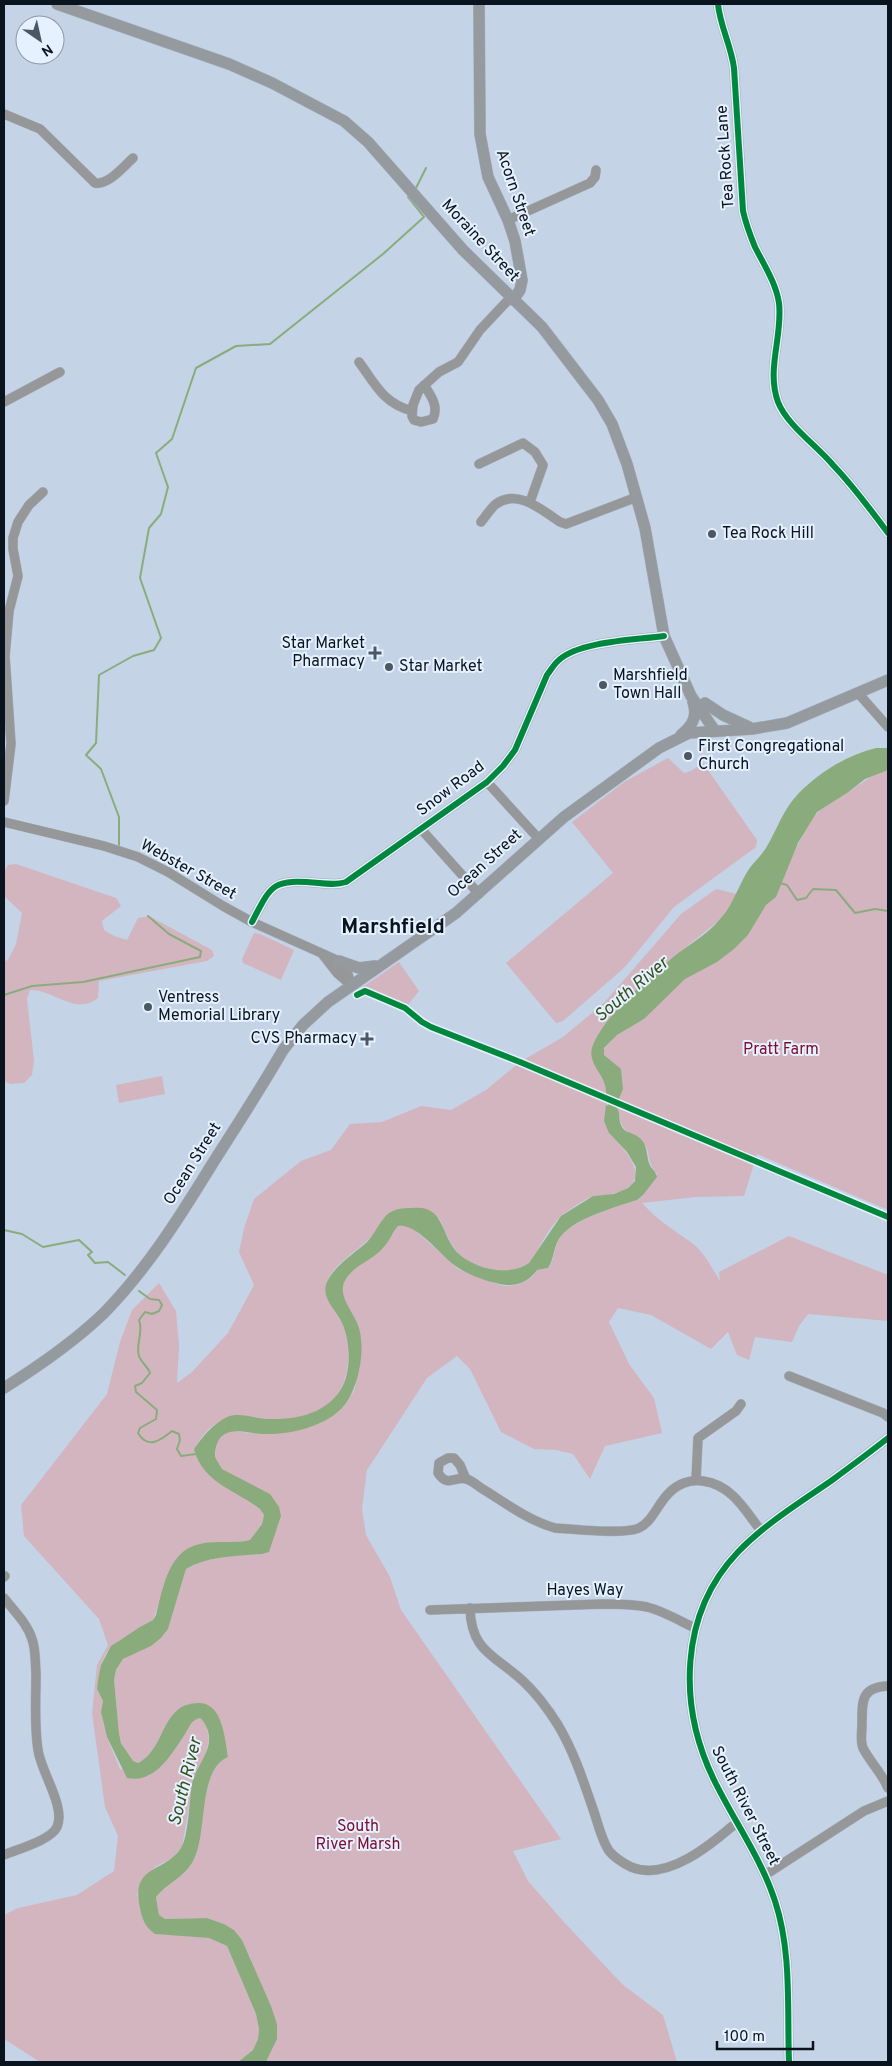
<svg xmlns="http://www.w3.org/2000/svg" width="892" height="2066" viewBox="0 0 892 2066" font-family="Overpass,sans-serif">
<rect width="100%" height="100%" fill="#c4d3e5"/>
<!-- green -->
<path fill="#d3b5c0" d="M668 758 684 773 691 771 703 763 757 840 756 847 674 907 625 967 563 1021 556 1023 506 963 613 873 572 822 624 782Z
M888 770V1210L757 1154 744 1196 695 1197 642 1203C658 1221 673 1229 692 1243 704 1252 712 1268 720 1281L719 1272 789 1236 888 1275V1321L808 1314 799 1326 792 1342 755 1337 749 1360 737 1355 728 1332 711 1349 651 1315 618 1308 609 1322 629 1364 654 1398 662 1433 605 1446 590 1479 573 1454 556 1450 534 1449 501 1432 470 1369 457 1356 427 1378 367 1470 362 1509 366 1535 390 1577 401 1610 561 1839 513 1851 528 1881 563 1921 622 1984 663 2015 677 2062H266L277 2039V2024L249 1955 234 1930 224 1924 207 1918 165 1919 159 1915 156 1897C166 1884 183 1878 192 1863 209 1835 195 1772 228 1757L221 1724 188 1704C159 1719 165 1750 138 1763L132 1761 121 1742 119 1733 114 1680 116 1670 123 1659 151 1645 161 1638 168 1629 186 1569C207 1556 238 1556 262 1554L273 1537 281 1516 236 1477 222 1469 215 1457 217 1442 223 1434 232 1431 262 1434 283 1432 318 1424 336 1414 354 1391 360 1366 361 1338 342 1292 344 1283 350 1273 384 1247 398 1226 405 1225 415 1230 458 1269 494 1283 505 1286 518 1285 531 1278 537 1270 548 1268C556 1258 553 1244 562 1235 577 1218 616 1207 637 1200L643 1195 657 1174C646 1161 651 1154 645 1145 640 1136 629 1136 624 1128 618 1122 621 1113 616 1106L620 1096 601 1052 617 1035 644 1019 682 978 737 946 748 935 812 819 820 810 877 773Z
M16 864 116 898 121 906 102 921 104 930 114 936 127 940 138 918 149 916 212 950 214 956 207 961 99 981 98 998C75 1016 55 990 30 990L27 999 34 1061 32 1075 24 1083 10 1084 4 1081V961L8 960 16 944 22 913 4 896V872L8 865Z
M716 889 737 894 721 919 661 967 617 1010 599 1032 600 1076C614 1091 610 1113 609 1133 627 1152 657 1183 612 1194 606 1196 600 1195 594 1196 587 1197 566 1212 561 1216 547 1229 540 1248 529 1263 511 1277 472 1269 457 1252 449 1243 445 1229 439 1218L379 1227C367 1247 335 1260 327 1282 321 1299 336 1309 342 1323 352 1348 351 1383 331 1402 315 1416 287 1421 266 1419 260 1418 253 1416 247 1416 239 1415 221 1421 214 1425 206 1430 199 1441 194 1449L260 1509 264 1515 262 1524 250 1540 230 1543 212 1542 164 1588 153 1620 118 1641 106 1653 101 1665 97 1689 103 1701 101 1712 107 1737 120 1769 149 1776 169 1757 193 1720 200 1718 206 1723 209 1740 205 1756 193 1782 182 1847 172 1858 155 1867 137 1894 144 1922 155 1933 209 1938 227 1946 256 2014 259 2029 258 2039 253 2050 238 2062H40L4 2039V1915L18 1908 77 1895 114 1871 118 1836 105 1807 92 1713 97 1665 108 1645 99 1619 24 1536 21 1505 107 1394 120 1342 132 1310 159 1283 176 1311 179 1346 177 1383 192 1372 228 1333 254 1285 239 1252 244 1228 254 1199 301 1161 331 1150 350 1124 382 1122 421 1106 451 1110 486 1090 520 1062 563 1037 604 1003 681 914Z
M254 933 260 934 294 950 281 980 243 963 242 959Z
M399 962 419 991 407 1006 365 989 361 990 360 989Z
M162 1076 165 1094 119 1103 116 1085Z"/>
<!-- water -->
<path fill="#8aac7d" d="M876 748H888V770L865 779 847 793 817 812 798 843 776 897 766 905 748 935 734 949 717 962 685 979 644 1019 617 1035 604 1048V1055L621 1069 623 1089 616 1106C621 1113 618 1118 621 1125 624 1133 631 1132 637 1136 648 1143 646 1153 649 1163 651 1169 656 1171 657 1177L643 1195 637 1200C616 1207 576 1218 562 1235 553 1244 555 1258 548 1268L537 1270C527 1284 513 1288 496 1283 483 1280 472 1276 460 1269 442 1259 419 1223 398 1226 392 1233 389 1242 383 1248 372 1261 351 1266 344 1283 338 1297 355 1314 359 1328 366 1352 358 1393 340 1410 321 1428 287 1435 262 1434 250 1434 237 1428 225 1434 217 1438 215 1448 215 1457L222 1469 270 1494 279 1507 281 1516 269 1552 262 1554C238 1556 207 1556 186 1569L168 1629 161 1638 151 1646 123 1659 116 1670 114 1680 119 1733 121 1743 133 1761 138 1763C167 1749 160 1702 200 1703 223 1704 225 1740 228 1757 196 1771 209 1836 192 1863 183 1878 166 1884 156 1897L159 1915 165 1919 207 1918 224 1924 234 1930 242 1940 271 2006 277 2024V2039L266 2062H238L253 2050 258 2039 259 2029 256 2014 227 1946 209 1938 155 1934C145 1927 142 1919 140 1908 130 1864 164 1874 181 1848 189 1835 189 1800 192 1784 195 1769 207 1757 209 1742 210 1733 206 1723 200 1718 191 1720 190 1726 185 1734 171 1755 155 1784 127 1778L107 1737 101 1712 103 1701 97 1689 98 1680 101 1665 111 1646 140 1627 153 1620 156 1615C163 1589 168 1550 200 1544 216 1540 233 1544 250 1540L262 1524 264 1515 260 1509C234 1489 203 1483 194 1449 203 1436 213 1424 227 1417 239 1412 255 1418 268 1419 295 1420 326 1414 341 1389 352 1371 350 1341 342 1323 336 1309 320 1298 327 1282 335 1265 354 1254 367 1242 376 1233 382 1215 393 1211 399 1208 406 1208 412 1208 446 1204 440 1237 459 1254 475 1269 510 1277 529 1263L561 1216 593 1196 614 1194 628 1188 635 1181 636 1167 627 1152 609 1133 604 1121 606 1105 608 1106 611 1097 606 1094C608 1076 585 1064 593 1045 604 1016 652 974 677 954 692 943 710 932 721 918 734 903 739 884 749 869 754 862 761 856 766 848 777 830 783 809 799 793 821 771 846 756 876 748Z"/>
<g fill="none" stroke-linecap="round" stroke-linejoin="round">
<!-- stream -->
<path stroke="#8aac7d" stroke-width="2" d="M416 188 426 168
M119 845V817L101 769 86 755 96 743 99 675 133 656 154 650 161 638 140 578 149 528 161 514 168 487 156 453 172 439 196 368 236 346 270 344 383 254 424 217 408 197
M780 883 787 885 797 900 806 898 813 889 836 890 855 913 875 909 888 911
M4 995 32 986 83 982 200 957 201 951 169 934 148 916
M4 1230 22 1234 43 1247 79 1240 92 1252 88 1255 95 1263 108 1262 125 1275
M139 1291 150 1299 159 1300 162 1305 159 1311 152 1314 145 1312 139 1320C144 1333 135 1344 139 1356 141 1362 148 1367 150 1373L142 1383 135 1386 136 1392 157 1410 156 1419 140 1428 138 1433C148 1450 161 1440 172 1431L179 1434 180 1440 177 1449 181 1456 196 1454"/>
<defs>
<path id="minor" d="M718 4C720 26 731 45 734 68L743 211C746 224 750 235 755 247 764 265 776 283 779 303 783 336 766 369 778 402 787 425 817 446 833 465 853 486 871 510 888 533
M4 114 40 129 95 183C109 185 124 166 133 158
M508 220 590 183 595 177 596 170
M359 362C376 385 383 403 412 411
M424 385C431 396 439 406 433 419L421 422 414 420 412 416 413 405 419 390 439 372 458 362 480 330 511 297
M4 402 60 372
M479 464 523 443 535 452 543 465 530 502
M481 522C486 516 491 508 496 504 518 488 543 511 560 522L566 524 637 497
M858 693 888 727
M487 782 538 838
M4 801 11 744 5 656 9 611 18 576 13 549V538L18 522 29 505 43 492
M4 822 104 846 138 857 168 872 223 906 252 922 339 961 348 974 351 985
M421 829 479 894
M252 922C272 883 273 879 319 883 328 884 337 885 346 882L487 782 503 766 515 750 547 675C551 670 554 664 559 660 580 641 636 640 664 636
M323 955 337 973 351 985
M789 1376 883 1413 888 1417
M466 1479 460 1465 454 1458H448L439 1463 438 1473C448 1488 454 1476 466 1479 472 1480 480 1488 486 1491 508 1505 530 1521 555 1528 575 1529 623 1535 639 1528 652 1522 658 1504 668 1494 677 1484 690 1479 703 1481 732 1485 745 1510 761 1531
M696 1480 698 1438 736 1411 741 1404
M4 1577 5 1576
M4 1598C14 1611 27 1623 32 1639 36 1650 35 1662 36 1673 36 1698 34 1725 38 1750 41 1772 66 1807 57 1827 51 1840 18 1849 4 1855
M470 1608C471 1652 495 1655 523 1681 537 1694 548 1709 558 1725 574 1752 583 1780 593 1809 598 1823 601 1839 609 1851 615 1858 623 1863 631 1867 667 1882 712 1844 737 1822
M430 1610 603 1604C617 1604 633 1604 647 1607 663 1611 680 1621 695 1628
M888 1686C861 1687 862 1701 862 1724 862 1732 860 1741 863 1748 870 1762 882 1773 888 1788
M765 1875 864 1811 888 1801
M789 2062C787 2010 792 1952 775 1901 761 1858 734 1821 714 1780 678 1706 679 1614 738 1552 765 1524 799 1503 831 1481 850 1467 869 1453 888 1438"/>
<path id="major" d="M57 4 229 64 272 83 344 121 368 142 463 250 542 327 598 400 612 424 627 464 645 528 664 636 691 696 715 731
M479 4 480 134 488 177 508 220 515 241 522 280 520 290 513 300
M705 703 723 715 749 727
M681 735C692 726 698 717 693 702
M339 961 359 968 375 966
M4 1388C39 1366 74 1342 104 1313 147 1269 179 1218 211 1166 235 1128 260 1090 283 1050L303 1025 328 1002 456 913 564 817 659 748 689 733 752 729 787 723 888 680"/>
</defs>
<!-- minor casing -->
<use href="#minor" stroke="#a5b1bf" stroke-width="10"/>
<!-- major casing -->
<use href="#major" stroke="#a5b1bf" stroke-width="12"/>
<!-- minor -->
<use href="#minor" stroke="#959798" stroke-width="9"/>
<!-- major -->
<use href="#major" stroke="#959a9f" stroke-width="11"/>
<defs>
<path id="cycleway" d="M718 4C720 26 731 45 734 68L743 211C746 224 750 235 755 247 764 265 776 283 779 303 783 336 766 369 778 402 787 425 817 446 833 465 853 486 871 510 888 533
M252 922C272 883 273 879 319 883 328 884 337 885 346 882L487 782 503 766 515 750 547 675C551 670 554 664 559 660 580 641 636 640 664 636
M357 995 365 991 405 1008 422 1022 431 1027 520 1062 888 1217
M789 2062C787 2010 792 1952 775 1901 761 1858 734 1821 714 1780 678 1706 679 1614 738 1552 765 1524 799 1503 831 1481 850 1467 869 1453 888 1438"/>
</defs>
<!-- cycleway casing -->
<use href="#cycleway" stroke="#e6f1ff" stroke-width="9"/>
<!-- cycleway -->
<use href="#cycleway" stroke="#00873e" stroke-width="6"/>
</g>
<!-- markers -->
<g fill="#4b5764" stroke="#e6f1ff" stroke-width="2">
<circle cx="712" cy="534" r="5"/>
<path d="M372.5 645.5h5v5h5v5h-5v5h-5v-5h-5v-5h5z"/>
<circle cx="389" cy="667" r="5"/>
<circle cx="603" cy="685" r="5"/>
<circle cx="688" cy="756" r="5"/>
<circle cx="148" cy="1007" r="5"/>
<path d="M364.5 1031.5h5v5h5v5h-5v5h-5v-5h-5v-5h5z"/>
</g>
<g text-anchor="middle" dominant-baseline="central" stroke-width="4" stroke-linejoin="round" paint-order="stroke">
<!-- street labels -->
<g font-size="16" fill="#0a141f" stroke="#e6f1ff">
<text transform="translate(726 157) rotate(-94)">Tea Rock Lane</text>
<text transform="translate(515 193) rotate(71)">Acorn Street</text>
<text transform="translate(480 241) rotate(47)">Moraine Street</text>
<text transform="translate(451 789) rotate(-37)">Snow Road</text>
<text transform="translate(485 864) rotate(-42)">Ocean Street</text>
<text transform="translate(188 870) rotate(29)">Webster Street</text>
<text transform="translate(193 1164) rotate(-58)">Ocean Street</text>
<text x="585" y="1591">Hayes Way</text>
<text transform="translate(745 1806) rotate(63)">South River Street</text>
</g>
<!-- poi labels -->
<g font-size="16" fill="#0a141f" stroke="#e6f1ff" text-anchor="start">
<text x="722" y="534">Tea Rock Hill</text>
<text x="365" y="644" text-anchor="end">Star Market<tspan x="365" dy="18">Pharmacy</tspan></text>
<text x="399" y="667">Star Market</text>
<text x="613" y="676">Marshfield<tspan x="613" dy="18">Town Hall</tspan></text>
<text x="698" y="747">First Congregational<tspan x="698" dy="18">Church</tspan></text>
<text x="158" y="998">Ventress<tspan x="158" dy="18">Memorial Library</tspan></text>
<text x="357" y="1039" text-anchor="end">CVS Pharmacy</text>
</g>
<!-- park labels -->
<g font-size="16" fill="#7e0c2d" stroke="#e6f1ff">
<text x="781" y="1050">Pratt Farm</text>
<text x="358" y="1827">South<tspan x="358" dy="18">River Marsh</tspan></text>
</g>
<!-- water labels -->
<g font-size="18" font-style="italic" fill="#33501b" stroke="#e6f1ff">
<text transform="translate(632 990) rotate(-40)">South River</text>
<text transform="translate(186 1782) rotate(-76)">South River</text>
</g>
<!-- district labels -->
<g font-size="21" font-weight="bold" fill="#0a141f" stroke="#e6f1ff">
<text x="393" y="927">Marshfield</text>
</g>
</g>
<!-- border -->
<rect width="892" height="2066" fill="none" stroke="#0a141f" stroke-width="10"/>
<!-- north arrow -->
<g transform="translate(40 40) rotate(146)"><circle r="24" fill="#e6f1ff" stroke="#8e99a5"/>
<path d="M0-4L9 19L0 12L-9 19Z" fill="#4b5764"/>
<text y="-8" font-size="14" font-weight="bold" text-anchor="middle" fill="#0a141f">N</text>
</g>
<!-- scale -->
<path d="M717 2041v8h96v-8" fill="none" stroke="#0a141f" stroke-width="2.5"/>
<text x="724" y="2041" font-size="15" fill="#0a141f" stroke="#e6f1ff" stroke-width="4" paint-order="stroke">100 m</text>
</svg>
